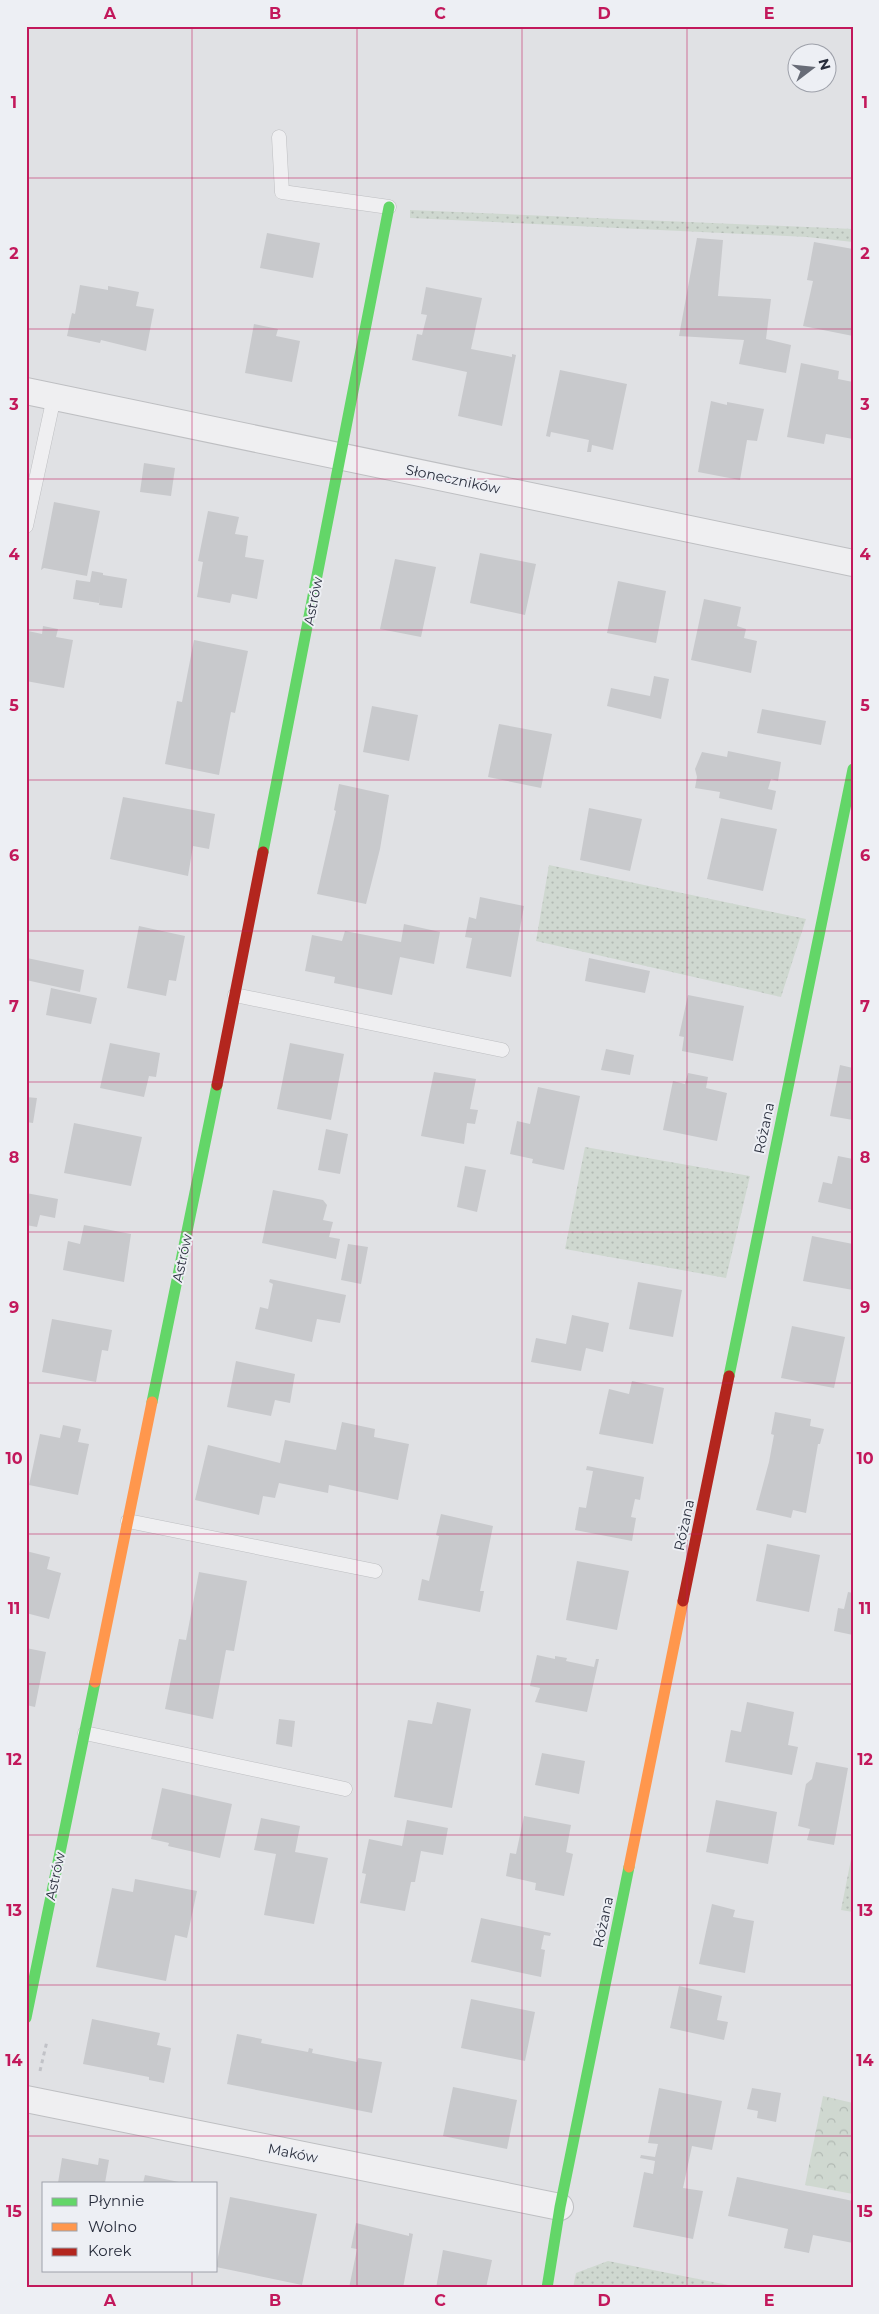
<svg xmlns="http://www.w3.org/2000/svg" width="879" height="2314" viewBox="0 0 879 2314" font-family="Montserrat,sans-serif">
<defs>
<pattern id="grass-dots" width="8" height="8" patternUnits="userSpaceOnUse" patternTransform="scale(1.25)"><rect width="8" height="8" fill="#cfd8d0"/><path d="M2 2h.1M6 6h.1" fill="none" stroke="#b2bab4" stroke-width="1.8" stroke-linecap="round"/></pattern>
<pattern id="forest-crowns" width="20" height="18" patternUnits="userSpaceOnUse" patternTransform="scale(1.25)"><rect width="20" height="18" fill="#cfd8d0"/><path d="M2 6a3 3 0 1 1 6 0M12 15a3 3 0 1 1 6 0" fill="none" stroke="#b2bab4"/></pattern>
</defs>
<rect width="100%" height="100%" fill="#e0e1e4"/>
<!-- grass -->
<path fill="url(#grass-dots)" d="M410 210 853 229V242L807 237 410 218Z
M549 865 806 919 781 997 536 941Z
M585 1147 750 1176 726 1278 565 1249Z
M853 1849V1912L841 1910Z
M608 2261 743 2288H573L576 2273Z"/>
<!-- forest -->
<path fill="url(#forest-crowns)" d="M823 2096 853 2103V2194L805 2185Z"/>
<!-- building -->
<path fill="#c8c9cc" d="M267 233 320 243 313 278 260 268Z
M697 238 723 240 718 296 771 299 766 339 791 345 786 373 739 364 744 340 679 336Z
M814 242 853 249V336L803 326 813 281 807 280Z
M80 285 108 290V286L139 292 136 306 154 309 146 351 101 340 100 343 67 336 72 313 75 314Z
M426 287 482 298 471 349 512 357V354L516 355 502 426 458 416 467 372 412 360 417 334 422 335 427 315 421 314Z
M254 324 278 329 276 336 300 341 292 382 245 373Z
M801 363 839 371 838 379 853 382V439L826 434 824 444 787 437Z
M560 370 627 384 613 450 592 445 591 452H587L589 440 551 432 550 437 546 436Z
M711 401 727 405V402L764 409 757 441 747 440 740 480 698 472Z
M144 463 175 468 171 496 140 492Z
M54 502 100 511 87 576 44 568 41 570Z
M208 511 239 517 235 534 248 536 245 557 264 560 257 599 232 594 230 603 197 597 203 562 198 561Z
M480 553 536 564 525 615 470 603Z
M395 559 436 567 421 637 380 629Z
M92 571 103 573V575L127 579 122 608 99 605 100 596 99 603 73 599 76 580 90 582Z
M618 581 666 591 656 643 607 633Z
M704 599 741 607 737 626 746 629 744 638 757 641 751 673 691 660Z
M26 624H29L28 631 42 634 43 626 58 629 56 637 73 640 64 688 26 681Z
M194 640 248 651 235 713 231 712 219 775 165 764 177 701 182 702Z
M654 676 669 679 661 719 607 706 611 688 650 696Z
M372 706 418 715 409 761 363 752Z
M762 709 826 721 821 745 757 733Z
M499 724 552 734 541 788 488 777Z
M728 751 781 762 778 781 771 779 768 789 776 791 772 810 719 798 720 792 695 788 697 777 695 769 702 752 727 757Z
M339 784 389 795 380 849 366 904 317 894 336 811 334 810Z
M123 797 215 814 209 849 193 846 188 876 110 859Z
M589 808 642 819 630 871 580 860Z
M721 818 777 829 763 891 707 879Z
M480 897 524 906 511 977 466 968 472 938 465 937 469 917 476 919Z
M404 924 440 932 434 964 400 957 392 995 334 983 335 977 305 971 312 935 342 941 345 931 401 942Z
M139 926 185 936 176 981 169 980 166 996 127 988Z
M27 958 84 970 80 992 26 980Z
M589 958 650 971 645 993 585 981Z
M51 988 97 998 91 1024 46 1015Z
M688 995 744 1006 733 1061 682 1051 684 1037 679 1036Z
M110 1043 160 1053 156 1077 149 1076 144 1097 100 1088Z
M290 1043 344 1054 331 1120 277 1109Z
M606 1049 634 1055 630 1075 601 1070Z
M840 1065 853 1068V1120L830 1116Z
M434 1072 476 1079 470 1109 478 1110 475 1124 467 1123 464 1144 421 1136Z
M688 1073 708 1077 706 1088 727 1093 717 1141 663 1130 673 1081 685 1084Z
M538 1087 580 1096 564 1170 532 1163 533 1159 510 1154 517 1121 530 1124Z
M26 1097 37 1098 33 1123 26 1122Z
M74 1123 142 1137 131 1186 64 1173Z
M326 1129 348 1134 340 1174 318 1170Z
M838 1156 853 1159V1210L818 1202 823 1182 832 1184Z
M465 1166 486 1170 477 1212 457 1207Z
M273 1190 323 1200 327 1205 323 1220 333 1222 329 1237 340 1239 336 1259 262 1243Z
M26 1193 58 1199 55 1218 40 1215 37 1227 26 1225Z
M84 1225 131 1234 124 1282 63 1270 68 1241 80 1244Z
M812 1236 853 1244V1290L803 1281Z
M348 1244 368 1247 361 1284 341 1280Z
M270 1279 346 1295 340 1323 317 1319 312 1342 255 1329 260 1307 268 1309 273 1284 269 1282Z
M638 1282 682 1290 673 1337 629 1329Z
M572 1315 609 1323 603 1352 586 1348 581 1371 531 1362 536 1338 566 1344Z
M52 1319 112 1330 108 1351 102 1350 96 1382 42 1372Z
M792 1326 845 1337 834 1388 781 1378Z
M236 1361 295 1374 290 1403 275 1400 271 1416 227 1407Z
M632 1381 664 1388 653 1444 599 1434 609 1389 629 1394Z
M775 1412 811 1419 810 1426 824 1429 820 1444H818L806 1513 793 1510 791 1518 756 1510 769 1462 774 1435 771 1434Z
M342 1422 375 1429 374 1437 409 1444 398 1500 329 1485 328 1493 279 1483 275 1498 263 1496 259 1515 195 1500 208 1445 280 1463 285 1440 336 1450Z
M63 1425 81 1429 78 1442 89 1444 78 1495 29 1485 40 1434 60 1438Z
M587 1466 644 1477 640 1500 635 1499 631 1517 636 1518 632 1541 575 1530 579 1507 586 1508 593 1471 586 1470Z
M441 1514 493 1526 480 1591H484L480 1612 418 1600 422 1579 429 1581 439 1536 436 1535Z
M767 1544 820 1555 809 1612 756 1601Z
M26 1551 50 1557 47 1569 61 1573 49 1619 26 1613Z
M577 1561 629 1571 617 1630 566 1620Z
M199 1572 247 1581 234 1651 226 1650 213 1719 165 1709 179 1639 186 1640Z
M848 1592 853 1593V1635L834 1631 838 1608 844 1609Z
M26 1648 46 1652 35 1707 26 1705Z
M537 1655 555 1659V1656L567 1658 566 1661 594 1667 596 1659H599L587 1712 535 1702 540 1688 530 1686Z
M437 1702 471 1709 452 1808 394 1797 408 1720 432 1724Z
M747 1702 794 1712 788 1745 798 1747 792 1775 725 1762 731 1730 741 1732Z
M279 1719 295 1721 292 1747 276 1744Z
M542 1753 585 1761 579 1794 535 1785Z
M816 1762 848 1768 834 1845 807 1840 810 1829 798 1826 806 1784 812 1779Z
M162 1788 232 1804 220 1858 168 1846 169 1843 151 1839Z
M716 1800 777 1812 768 1864 706 1852Z
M524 1816 571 1825 566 1852 573 1854 564 1896 535 1890 536 1883 506 1876 510 1853 516 1854Z
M261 1818 300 1826 295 1852 328 1858 314 1924 264 1915 276 1854 254 1850Z
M407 1820 448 1828 443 1855 421 1851 415 1882H411L405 1911 360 1903 366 1874 362 1873 369 1839 402 1846Z
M135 1879 197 1891 187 1938 175 1935 166 1981 96 1967 112 1888 133 1892Z
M712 1904 735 1910 733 1917 754 1921 745 1973 699 1964Z
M481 1918 551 1933 550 1936 544 1935 541 1949 545 1950 541 1977 471 1962Z
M679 1986 722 1996 717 2020 728 2022 724 2040 670 2028Z
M471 1999 535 2012 525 2061 461 2048Z
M92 2019 160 2033 157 2045 171 2048 164 2083 149 2080V2077L83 2064Z
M237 2034 262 2039 261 2043 308 2052 309 2048 313 2049 312 2053 357 2062 358 2058 382 2062 372 2113 227 2084Z
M453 2087 517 2100 507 2149 443 2136Z
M659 2088 722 2101 712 2150 692 2146 683 2188 703 2191 693 2239 633 2227 644 2172 653 2174 655 2161 640 2158 641 2155 655 2157 658 2144 648 2143Z
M752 2088 781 2093 776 2122 757 2118 758 2111 747 2109Z
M62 2158 98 2165 99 2158 109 2160 105 2183H58Z
M145 2175 179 2182V2183H143Z
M737 2177 853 2201V2243L813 2235 809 2253 784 2248 788 2229 728 2216Z
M230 2197 317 2214 302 2285 216 2267Z
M356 2223 409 2236V2233L413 2234 403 2288H349L357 2249 351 2248Z
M443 2250 492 2260 486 2288H436Z"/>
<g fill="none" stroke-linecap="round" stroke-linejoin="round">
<defs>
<path id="lane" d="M279 137 282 192 389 207
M26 526 54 397
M235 995 502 1050
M128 1521 375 1571
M85 1733 345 1789"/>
<path id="street" d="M26 391 853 563
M26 2099 560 2207"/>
</defs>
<!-- lane casing -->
<use href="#lane" stroke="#bebfc2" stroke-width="15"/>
<!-- street casing -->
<use href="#street" stroke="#bebfc2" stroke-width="28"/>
<!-- path -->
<path stroke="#c1c2c7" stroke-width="3" stroke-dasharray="4 4" stroke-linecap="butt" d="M40 2071 47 2041
M26 2142 28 2131"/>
<!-- lane -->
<use href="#lane" stroke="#efeff1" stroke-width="14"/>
<!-- street -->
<use href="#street" stroke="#efeff1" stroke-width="26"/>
<!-- fast -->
<path stroke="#63d668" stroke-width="11" d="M263 852 389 207
M729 1376 853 769
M152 1402 217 1085
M26 2018 95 1682
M547 2288 560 2207 629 1867"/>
<!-- slow -->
<path stroke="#ff974d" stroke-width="11" d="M95 1682 152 1402
M629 1867 683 1601"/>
<!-- jam -->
<path stroke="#b3261e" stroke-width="11" d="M217 1085 263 852
M683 1601 729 1376"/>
</g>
<!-- grid -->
<path fill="none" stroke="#c2185b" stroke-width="1" stroke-opacity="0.55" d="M192 26V2183M357 26V2288M522 26V2288M687 26V2288M26 178H853M26 329H853M26 479H853M26 630H853M26 780H853M26 931H853M26 1082H853M26 1232H853M26 1383H853M26 1534H853M26 1684H853M26 1835H853M26 1985H853M26 2136H853M192 2270V2288"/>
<g text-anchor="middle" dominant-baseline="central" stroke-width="4" stroke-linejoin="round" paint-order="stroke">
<!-- street labels -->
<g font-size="14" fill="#282d3c" stroke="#edeff4">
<text transform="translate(453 479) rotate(12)">Słoneczników</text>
<text transform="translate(313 601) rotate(-79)">Astrów</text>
<text transform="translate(764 1128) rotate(-78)">Różana</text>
<text transform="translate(182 1258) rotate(-78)">Astrów</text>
<text transform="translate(684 1525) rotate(-78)">Różana</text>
<text transform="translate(55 1876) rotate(-78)">Astrów</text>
<text transform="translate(603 1922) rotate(-78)">Różana</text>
<text transform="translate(293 2153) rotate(11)">Maków</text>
</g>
</g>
<!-- border -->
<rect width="879" height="2314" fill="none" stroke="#edeff4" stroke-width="55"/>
<!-- legend -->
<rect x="42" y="2182" width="175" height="90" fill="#edeff4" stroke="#9ea1aa"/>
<rect x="52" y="2198" width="25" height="8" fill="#63d668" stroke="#9ea1aa"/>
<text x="88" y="2206" font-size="15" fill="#282d3c">Płynnie</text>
<rect x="52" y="2223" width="25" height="8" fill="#ff974d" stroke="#9ea1aa"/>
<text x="88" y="2232" font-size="15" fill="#282d3c">Wolno</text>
<rect x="52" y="2248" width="25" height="8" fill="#b3261e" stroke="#9ea1aa"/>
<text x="88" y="2256" font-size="15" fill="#282d3c">Korek</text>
<!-- north arrow -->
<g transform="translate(812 68) rotate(74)"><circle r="24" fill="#edeff4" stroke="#9ea1aa"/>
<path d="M0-4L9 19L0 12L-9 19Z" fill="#686c77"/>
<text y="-8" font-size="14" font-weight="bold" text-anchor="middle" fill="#282d3c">N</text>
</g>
<rect x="28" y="28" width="824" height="2258" fill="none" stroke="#c2185b" stroke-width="2"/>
<g font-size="16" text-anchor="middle" font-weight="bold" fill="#c2185b">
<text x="110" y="19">A</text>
<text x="275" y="19">B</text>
<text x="440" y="19">C</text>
<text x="604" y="19">D</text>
<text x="769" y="19">E</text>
<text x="14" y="108">1</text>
<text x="865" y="108">1</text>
<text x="14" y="259">2</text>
<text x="865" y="259">2</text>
<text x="14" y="410">3</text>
<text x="865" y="410">3</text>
<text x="14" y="560">4</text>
<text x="865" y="560">4</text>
<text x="14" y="711">5</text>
<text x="865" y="711">5</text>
<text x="14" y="861">6</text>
<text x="865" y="861">6</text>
<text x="14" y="1012">7</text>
<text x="865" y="1012">7</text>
<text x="14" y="1163">8</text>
<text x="865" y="1163">8</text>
<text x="14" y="1313">9</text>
<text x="865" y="1313">9</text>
<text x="14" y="1464">10</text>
<text x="865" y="1464">10</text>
<text x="14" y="1614">11</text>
<text x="865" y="1614">11</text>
<text x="14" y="1765">12</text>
<text x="865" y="1765">12</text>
<text x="14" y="1916">13</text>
<text x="865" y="1916">13</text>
<text x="14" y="2066">14</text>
<text x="865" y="2066">14</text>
<text x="14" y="2217">15</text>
<text x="865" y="2217">15</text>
<text x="110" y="2306">A</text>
<text x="275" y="2306">B</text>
<text x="440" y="2306">C</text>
<text x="604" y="2306">D</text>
<text x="769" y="2306">E</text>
</g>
</svg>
